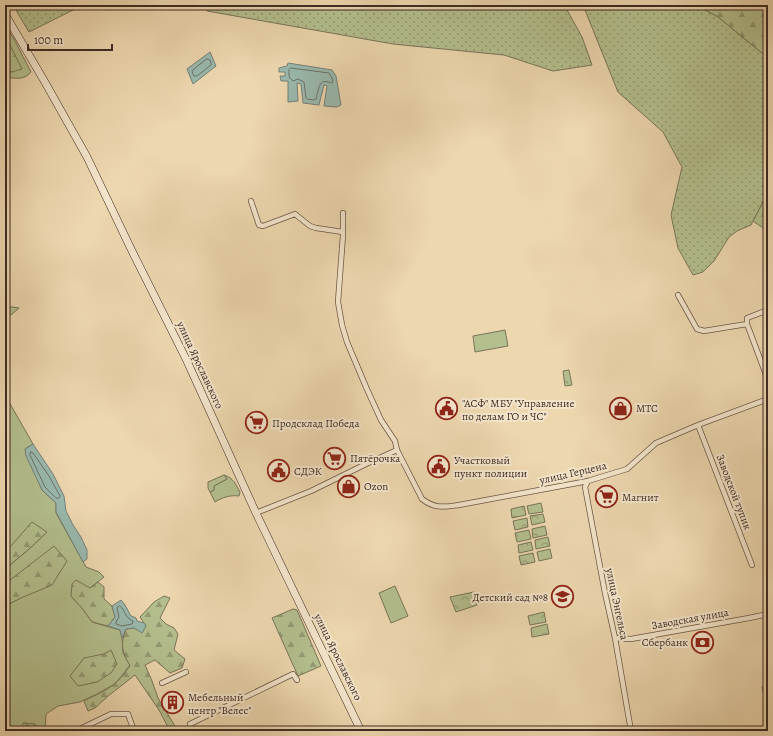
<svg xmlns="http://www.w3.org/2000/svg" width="773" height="736" viewBox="0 0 773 736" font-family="Alegreya,serif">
<defs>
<pattern id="forest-firs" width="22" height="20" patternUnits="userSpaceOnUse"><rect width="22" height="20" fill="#b4bf8e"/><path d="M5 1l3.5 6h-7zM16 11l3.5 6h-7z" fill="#949b74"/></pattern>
<pattern id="park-crowns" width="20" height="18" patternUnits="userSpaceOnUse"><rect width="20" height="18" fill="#b4bf8e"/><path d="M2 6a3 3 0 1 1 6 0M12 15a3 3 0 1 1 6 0" fill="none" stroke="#949b74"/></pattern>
<pattern id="garden-dots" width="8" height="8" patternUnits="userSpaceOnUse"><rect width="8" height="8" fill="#b4bf8e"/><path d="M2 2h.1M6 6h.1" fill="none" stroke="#949b74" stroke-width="1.8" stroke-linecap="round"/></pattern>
</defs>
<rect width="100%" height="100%" fill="#edd7af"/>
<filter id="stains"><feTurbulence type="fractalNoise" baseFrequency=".005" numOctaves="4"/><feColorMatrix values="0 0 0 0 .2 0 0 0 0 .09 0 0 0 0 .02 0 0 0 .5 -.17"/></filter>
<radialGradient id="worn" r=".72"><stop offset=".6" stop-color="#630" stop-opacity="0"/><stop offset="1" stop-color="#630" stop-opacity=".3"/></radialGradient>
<!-- grass -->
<path fill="#b4bf8e" stroke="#797559" d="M5 25 14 39 31 72C24 81 14 78 5 77Z
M505 330 508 346 475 352 473 336Z
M5 395 33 444 25 449 42 490 56 503V513L86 567 99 572 104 577 90 588 71 596 82 608 92 622 120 630 122 638 123 653 130 665 120 678 113 685 97 694 80 702 58 706 46 714 45 731H33L35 724 23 723 21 731H5V606L21 598 34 563 5 584V569L28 550 47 532 5 550Z
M224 475C234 478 235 484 240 492L239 496C230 495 223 497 215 502L210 492 214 490V486L227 479Z
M395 586 408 616 391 623 379 593Z
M768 686V701H765L762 687Z"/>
<!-- forest -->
<path fill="url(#forest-firs)" stroke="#797559" d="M696 5H768V58L718 17Z
M5 35 22 69 12 72 6 71 5 69Z
M768 192V230L763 228 753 221Z
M5 306 19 308 11 315 5 316Z
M224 475 227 479 214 486V490L210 492 208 488V482Z
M32 522 47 532 28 550 5 569V550L10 547Z
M54 546 67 561 52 585 21 598 5 606V584Z
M76 580 90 588 98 582 104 587V599L112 606 115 617 108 626 92 622 82 608 71 596 72 584Z
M164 596 170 598 160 618 166 624 174 628 178 634 174 650 185 659 182 668 170 673 155 660 145 665 152 681 158 698 178 731H170L159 710 135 675 108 696 95 708 88 711 84 701C93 696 104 692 113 685 120 680 125 672 130 666 122 651 120 645 126 629L146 626 140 617 154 602Z
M293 609 297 610 321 666 298 676 272 618Z
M111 650 117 664 111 673 97 682 78 686 70 676 84 658 104 654Z
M23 723 35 724 33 731H21Z"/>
<!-- park -->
<path fill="url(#park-crowns)" stroke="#797559" d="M569 370 572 385 565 386 563 371Z
M541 503 543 512 529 514 527 506Z
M524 506 526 515 512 518 511 509Z
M543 514 545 522 532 525 530 516Z
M527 518 528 527 515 530 513 521Z
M545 526 547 535 533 538 532 529Z
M529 530 531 539 517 542 515 533Z
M548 537 550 546 536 549 535 540Z
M531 542 533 550 519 553 518 545Z
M550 549 552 558 539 561 537 552Z
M533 553 535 562 521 565 519 556Z
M474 592 477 605 456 612 450 597Z
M544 612 546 622 530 625 528 616Z
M547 624 549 634 532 637 531 628Z"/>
<!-- garden -->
<path fill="url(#garden-dots)" stroke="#797559" d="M13 5H83L29 32Z
M204 5H571L567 10 582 37 592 65 553 71 504 55 393 44 207 11Z
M583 5H696L718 17 768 58V192L751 225 737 231 729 237 714 261 703 272 693 275 678 248 671 215 682 167 663 132 618 92Z"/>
<!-- water -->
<path fill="#99b9ae" stroke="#758077" d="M210 52 216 66 193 84 187 69Z
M288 63 332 70 336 76 341 105 337 107 324 106 327 86 324 85 319 105 303 103 301 84 297 83 298 101 288 102V81H281L280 76H285V72H279V68L287 66Z
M33 444 53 474 64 496 66 511 73 525 81 537 87 550V559L83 562 56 512V503L42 490 26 456 25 449Z
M121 600 125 605 131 616 136 618 137 621 144 623 146 626 142 633 134 628 126 629 122 638 120 630 108 626 115 617 112 606Z"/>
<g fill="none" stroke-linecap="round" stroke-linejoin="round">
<!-- shore -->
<path stroke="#6c7269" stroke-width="1" d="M207 59 210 60 211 63V65L197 76H194L192 72 193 70Z
M291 68 329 73 332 78 333 82 331 83C318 77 319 90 316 99L314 100 307 99 306 98 304 82 298 79 293 81 289 77V70Z
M31 452 33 453 49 476 60 496 59 498H56L45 487 30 455Z
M120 606C126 611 124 617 133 621L132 624 122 626 116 624V622L119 617 117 608Z"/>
<defs>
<path id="street" d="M251 201 259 225 263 226 295 214 310 226 316 228 343 232
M343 213V235L338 302 342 325 347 342 366 387 381 420 395 441 397 450 422 499C435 509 444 507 459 505L588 481 627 469 656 443 698 425 768 399
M678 295 697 329 704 331 747 324V318L768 310
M747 324 768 380
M698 425 752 565
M588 481 585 487 605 593 615 638 631 731
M256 513 311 491 366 464 397 450
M615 638 631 639 749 618 768 614
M162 683 186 672
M190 724 293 674 297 680
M81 731 82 728 111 714H128L134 731"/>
<path id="secondary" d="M5 14 46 84 87 157 132 251 187 361 256 513 361 731"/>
</defs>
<!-- street casing -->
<use href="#street" stroke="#6a5647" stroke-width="6"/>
<!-- secondary casing -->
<use href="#secondary" stroke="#3e2b24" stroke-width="8"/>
<!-- street -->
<use href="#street" stroke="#f3e5cb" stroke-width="4.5"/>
<!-- secondary -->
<use href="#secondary" stroke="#f3e5cb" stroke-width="7"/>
</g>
<!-- icons -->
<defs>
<symbol id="shop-ring" viewBox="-11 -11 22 22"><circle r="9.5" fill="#f3e5cb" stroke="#8f2418" stroke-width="1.5"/><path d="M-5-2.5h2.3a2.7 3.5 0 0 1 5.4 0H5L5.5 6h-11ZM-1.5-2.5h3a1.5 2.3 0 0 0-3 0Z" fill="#8f2418"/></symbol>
<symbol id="civic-ring" viewBox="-11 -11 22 22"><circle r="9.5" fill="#f3e5cb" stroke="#8f2418" stroke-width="1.5"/><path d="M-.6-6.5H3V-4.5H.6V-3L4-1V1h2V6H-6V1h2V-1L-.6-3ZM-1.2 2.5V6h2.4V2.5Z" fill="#8f2418"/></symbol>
<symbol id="supermarket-ring" viewBox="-11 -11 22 22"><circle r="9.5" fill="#f3e5cb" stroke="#8f2418" stroke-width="1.5"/><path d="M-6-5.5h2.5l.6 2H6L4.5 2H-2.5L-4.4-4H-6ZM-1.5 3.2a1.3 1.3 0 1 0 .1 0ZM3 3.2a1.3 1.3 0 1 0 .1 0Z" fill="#8f2418"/></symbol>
<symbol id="school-ring" viewBox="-11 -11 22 22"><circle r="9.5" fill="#f3e5cb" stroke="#8f2418" stroke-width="1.5"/><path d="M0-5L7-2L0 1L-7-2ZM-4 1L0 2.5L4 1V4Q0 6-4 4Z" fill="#8f2418"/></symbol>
<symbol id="bank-ring" viewBox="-11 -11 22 22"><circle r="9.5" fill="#f3e5cb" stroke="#8f2418" stroke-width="1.5"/><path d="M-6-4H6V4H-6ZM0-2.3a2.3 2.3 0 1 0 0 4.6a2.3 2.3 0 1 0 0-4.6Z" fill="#8f2418"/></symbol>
<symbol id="building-ring" viewBox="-11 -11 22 22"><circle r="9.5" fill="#f3e5cb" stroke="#8f2418" stroke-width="1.5"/><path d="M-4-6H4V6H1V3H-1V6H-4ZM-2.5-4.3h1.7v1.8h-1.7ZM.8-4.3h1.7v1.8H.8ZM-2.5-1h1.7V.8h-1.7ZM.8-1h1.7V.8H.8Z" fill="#8f2418"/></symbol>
</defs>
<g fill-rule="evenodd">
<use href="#shop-ring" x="608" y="396" width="25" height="25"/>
<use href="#civic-ring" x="434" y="396" width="25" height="25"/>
<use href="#supermarket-ring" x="244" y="410" width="25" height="25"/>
<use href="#supermarket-ring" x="322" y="446" width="25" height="25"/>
<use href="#civic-ring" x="426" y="454" width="25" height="25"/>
<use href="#civic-ring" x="266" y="458" width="25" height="25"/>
<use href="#shop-ring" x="336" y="474" width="25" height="25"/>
<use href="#supermarket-ring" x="594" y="484" width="25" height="25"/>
<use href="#school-ring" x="550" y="584" width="25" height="25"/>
<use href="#bank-ring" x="690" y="630" width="25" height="25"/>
<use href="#building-ring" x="160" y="690" width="25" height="25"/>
</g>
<g text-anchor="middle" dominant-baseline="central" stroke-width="4" stroke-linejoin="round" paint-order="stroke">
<!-- street labels -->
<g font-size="11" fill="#3e2b24" stroke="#f3e5cb">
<text transform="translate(200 365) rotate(65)">улица Ярославского</text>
<text transform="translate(573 473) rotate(-13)">улица Герцена</text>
<text transform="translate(734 492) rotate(69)">Заводской тупик</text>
<text transform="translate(617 604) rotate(78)">улица Энгельса</text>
<text transform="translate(690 619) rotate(-10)">Заводская улица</text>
<text transform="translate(338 657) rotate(64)">улица Ярославского</text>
</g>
<!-- poi labels -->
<g font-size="11" fill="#3e2b24" stroke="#f3e5cb" text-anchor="start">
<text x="462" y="403">"АСФ" МБУ "Управление<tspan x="462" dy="13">по делам ГО и ЧС"</tspan></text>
<text x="636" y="408">МТС</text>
<text x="272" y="423">Продсклад Победа</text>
<text x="350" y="458">Пятёрочка</text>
<text x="454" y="460">Участковый<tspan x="454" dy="13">пункт полиции</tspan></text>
<text x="294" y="471">СДЭК</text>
<text x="364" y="486">Ozon</text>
<text x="622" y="497">Магнит</text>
<text x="548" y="597" text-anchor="end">Детский сад №8</text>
<text x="688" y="642" text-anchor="end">Сбербанк</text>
<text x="188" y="697">Мебельный<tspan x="188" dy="13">центр "Велес"</tspan></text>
</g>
</g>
<!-- margin -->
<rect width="773" height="736" fill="none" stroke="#edd7af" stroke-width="20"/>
<rect x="6" y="6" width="761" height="724" fill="none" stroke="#3e2b24" stroke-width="2"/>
<rect x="10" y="10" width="753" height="716" fill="none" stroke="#3e2b24"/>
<!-- scale -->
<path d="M28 44v6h84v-6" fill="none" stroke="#3e2b24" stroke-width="2"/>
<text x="34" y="44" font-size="12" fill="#3e2b24" stroke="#f3e5cb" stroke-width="3" paint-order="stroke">100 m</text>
<rect width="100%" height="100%" filter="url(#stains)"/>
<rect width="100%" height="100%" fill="url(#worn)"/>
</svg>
